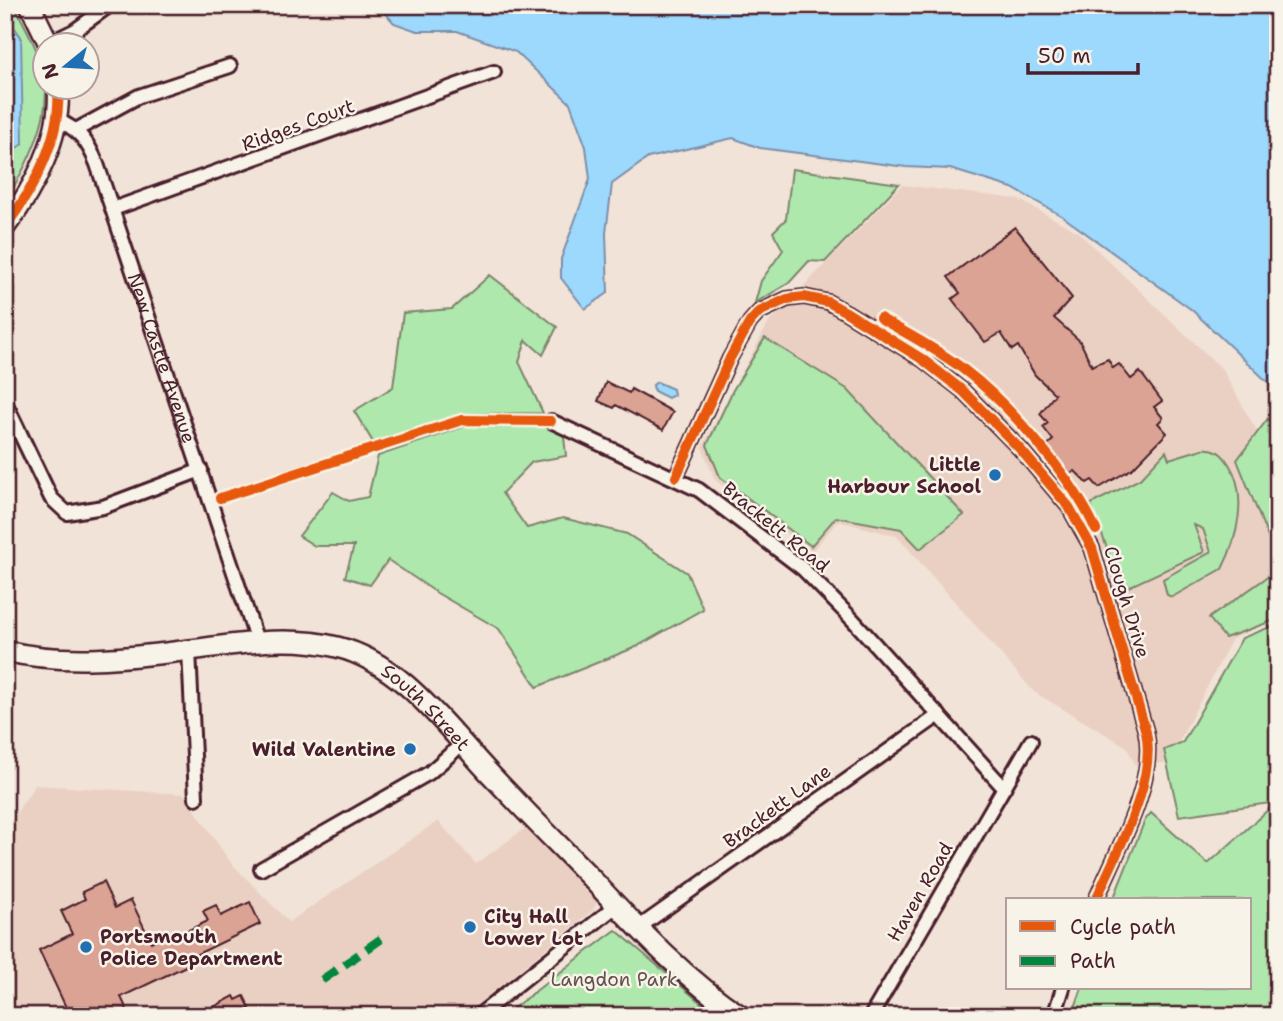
<svg xmlns="http://www.w3.org/2000/svg" width="1283" height="1021" viewBox="0 0 1283 1021" font-family="'Shantell Sans',sans-serif">
<rect width="100%" height="100%" fill="#f1e3d7"/>
<filter id="ink" filterUnits="userSpaceOnUse"><feTurbulence type="fractalNoise" baseFrequency=".0143" numOctaves="2"/><feDisplacementMap in="SourceGraphic" scale="14" xChannelSelector="R" yChannelSelector="G"/><feConvolveMatrix kernelMatrix="1 2 1 2 8 2 1 2 1" color-interpolation-filters="sRGB"/></filter>
<g filter="url(#ink)">
<!-- built -->
<path fill="#ead0c3" d="M902 185 1018 199 1078 232 1222 369 1278 469V618L1232 639 1168 763 1135 765 1127 747 1034 692 897 536 838 521 811 552 715 480 702 447 769 322Z
M35 785 184 794 231 863 289 922 438 821 476 864 527 827 598 901 592 911 463 1016H5V830Z"/>
<!-- green -->
<path fill="#afe8ad" stroke="#7c846c" stroke-width="2" d="M5 5H14C26 28 41 54 45 80 51 121 26 168 5 201V153H8L21 37 5 15Z
M792 169 899 184 825 262 809 261 789 283 755 303 761 281 783 250 773 232 786 219Z
M490 275 557 327 543 355 526 340 519 362 543 413 465 414 373 442 354 411 393 387 403 313 452 309Z
M765 338 847 389 964 515 920 549 901 529 836 517 811 546 720 477 707 445 733 390Z
M1278 405V562L1237 460Z
M549 425 564 436 566 456 532 462 502 493 527 528 563 518 627 534 687 573 703 609 636 647 537 687 499 629 437 593 388 560 370 585 345 577 354 546H315L299 536 333 492 349 501 368 497 378 456 466 426Z
M1202 449C1215 447 1222 453 1229 464 1248 494 1238 538 1222 569L1172 597 1167 595 1163 579 1211 552 1203 529 1194 525 1204 552 1122 590 1091 504 1140 479 1166 451 1169 459Z
M1278 562V619L1225 638 1209 618 1273 573Z
M1278 624V813L1270 803 1179 816 1164 750 1183 742 1242 638Z
M1270 808 1278 819V1016H1072L1082 988H1250V900H1113L1145 820 1151 813 1208 864Z
M616 930 715 1015 503 1016 605 938Z"/>
<!-- water -->
<path fill="#9dd8fd" stroke="#7c8ea9" stroke-width="2" d="M378 5H1278V392L1192 310 1062 216 1012 188 950 169 906 167 760 148 733 138 648 158 612 184 606 233 608 293 585 309 561 278V259L590 179 586 147 570 103 516 52 457 31H417L394 23Z
M5 15 21 37 23 144 8 153H5Z
M657 382 673 389 674 395 668 398 654 391 653 385Z"/>
<!-- building -->
<path fill="#daa393" stroke="#4a1f2b" stroke-width="2" d="M1015 227 1072 298 1054 318 1080 341 1092 366 1108 359 1113 368 1119 364 1131 379 1140 372 1162 401 1154 407 1163 418 1158 423 1167 433 1133 468 1099 488 1092 480 1087 483 1075 471 1067 476 1044 448 1053 440 1043 427 1048 423 1040 414 1055 394 1035 375 1018 346 1012 350 1001 333 985 342 952 299 960 293 948 277Z
M606 382 629 393 631 389 673 412 663 430 616 405 614 408 598 401Z
M103 882 115 908 131 900 151 942 172 932 174 937 208 921 203 911 216 905 221 916 250 902 260 924 185 960 188 965 121 997 130 1016H70L39 950 72 934 61 911 85 899 82 892Z
M234 996 236 1000 244 996 250 1008 242 1012 244 1016H197Z"/>
<g fill="none" stroke-linecap="round" stroke-linejoin="round">
<defs>
<g id="street">
<path d="M49 43 74 31 110 5"/>
<path id="s1" d="M57 120C79 129 88 142 97 164L257 641"/>
<path d="M76 130 139 96 230 66"/>
<path d="M113 209 494 72"/>
<path d="M5 402 51 498 67 513 103 507 201 470"/>
<path d="M551 421 699 490 803 569 853 620 1004 788"/>
<path d="M676 477 730 358 750 322 759 312 787 299 804 297 828 302 846 312 922 359 963 391 1021 450 1069 507 1092 548 1146 732C1157 783 1115 854 1096 900"/>
<path d="M189 650 196 798"/>
<path d="M261 869 429 773 462 744"/>
<path d="M638 928 939 715"/>
<path d="M478 1016 616 906"/>
<path d="M871 1016 1031 741"/>
<path d="M1054 1016 1063 988"/>
</g>
<g id="secondary">
<path d="M30 5 50 46"/>
<path d="M5 227C34 189 62 136 58 88"/>
<path id="s2" d="M5 651C65 665 129 658 190 650 238 644 289 635 337 647 403 663 448 730 493 777 525 811 557 843 589 876 636 926 683 978 741 1016"/>
</g>
</defs>
<!-- street casing -->
<use href="#street" stroke="#4a1f2b" stroke-width="18"/>
<!-- secondary casing -->
<use href="#secondary" stroke="#4a1f2b" stroke-width="24"/>
<!-- street -->
<use href="#street" stroke="#f7f3e8" stroke-width="12"/>
<!-- secondary -->
<use href="#secondary" stroke="#f7f3e8" stroke-width="19"/>
<!-- quiet -->
<path stroke="#00873e" stroke-width="9" stroke-dasharray="18 9" stroke-linecap="butt" d="M322 980 381 939"/>
<defs>
<path id="cycleway" d="M5 227C34 189 62 136 58 88
M880 318C907 334 937 349 963 369 1008 403 1073 478 1096 530
M676 477 730 358 750 322 759 312 787 299 804 297 828 302 846 312 922 359 963 391 1021 450 1069 507 1092 548 1146 732C1157 783 1115 854 1096 900
M220 498 462 420 551 421"/>
</defs>
<!-- cycleway casing -->
<use href="#cycleway" stroke="#f7f3e8" stroke-width="15"/>
<!-- cycleway -->
<use href="#cycleway" stroke="#e8590c" stroke-width="10"/>
</g>
</g>
<!-- markers -->
<g fill="#1f6fb2" stroke="#f7f3e8" stroke-width="2.5">
<circle cx="995" cy="475" r="7"/>
<circle cx="410" cy="749" r="7"/>
<circle cx="470" cy="927" r="7"/>
<circle cx="86" cy="947" r="7"/>
</g>
<g text-anchor="middle" dominant-baseline="central" stroke-width="5" stroke-linejoin="round" paint-order="stroke">
<!-- street labels -->
<g font-size="19" fill="#4a1f2b" stroke="#f7f3e8">
<text transform="translate(298 125) rotate(-20)">Ridges Court</text>
<text stroke="none"><textPath href="#s1" startOffset="266">New Castle Avenue</textPath></text>
<text transform="translate(776 527) rotate(39)">Brackett Road</text>
<text transform="translate(1127 602) rotate(73)">Clough Drive</text>
<text stroke="none"><textPath href="#s2" startOffset="443">South Street</textPath></text>
<text transform="translate(777 806) rotate(-36)">Brackett Lane</text>
<text transform="translate(920 892) rotate(-60)">Haven Road</text>
</g>
<!-- poi labels -->
<g font-size="19" font-weight="bold" fill="#4a1f2b" stroke="#f7f3e8" text-anchor="end">
<text x="981" y="464">Little<tspan x="981" dy="22">Harbour School</tspan></text>
<text x="396" y="749">Wild Valentine</text>
<text x="484" y="916" text-anchor="start">City Hall<tspan x="484" dy="22">Lower Lot</tspan></text>
<text x="100" y="936" text-anchor="start">Portsmouth<tspan x="100" dy="22">Police Department</tspan></text>
</g>
<!-- park labels -->
<g font-size="19" fill="#63514c" stroke="#f7f3e8">
<text x="614" y="979">Langdon Park</text>
</g>
</g>
<!-- margin -->
<rect width="1283" height="1021" fill="none" stroke="#f7f3e8" stroke-width="28"/>
<rect x="14" y="14" width="1255" height="993" fill="none" stroke="#4a1f2b" stroke-width="2.5" filter="url(#ink)"/>
<!-- legend -->
<rect x="1006" y="898" width="245" height="91" fill="#f7f3e8" stroke="#b29e9c" stroke-width="2"/>
<rect x="1020" y="921" width="35" height="10" fill="#e8590c" stroke="#b29e9c" stroke-width="2"/>
<text x="1070" y="934" font-size="21" fill="#4a1f2b">Cycle path</text>
<rect x="1020" y="956" width="35" height="10" fill="#00873e" stroke="#b29e9c" stroke-width="2"/>
<text x="1070" y="968" font-size="21" fill="#4a1f2b">Path</text>
<!-- north arrow -->
<g transform="translate(66 66) rotate(252)"><circle r="33" fill="#f7f3e8" stroke="#b29e9c" stroke-width="2"/>
<path d="M0-5L12 26L0 18L-12 26Z" fill="#1f6fb2"/>
<text y="-10" font-size="19" font-weight="bold" text-anchor="middle" fill="#4a1f2b">N</text>
</g>
<!-- scale -->
<path d="M1028 63v10h110v-10" fill="none" stroke="#4a1f2b" stroke-width="3.5"/>
<text x="1038" y="63" font-size="21" fill="#4a1f2b" stroke="#f7f3e8" stroke-width="5" paint-order="stroke">50 m</text>
</svg>
